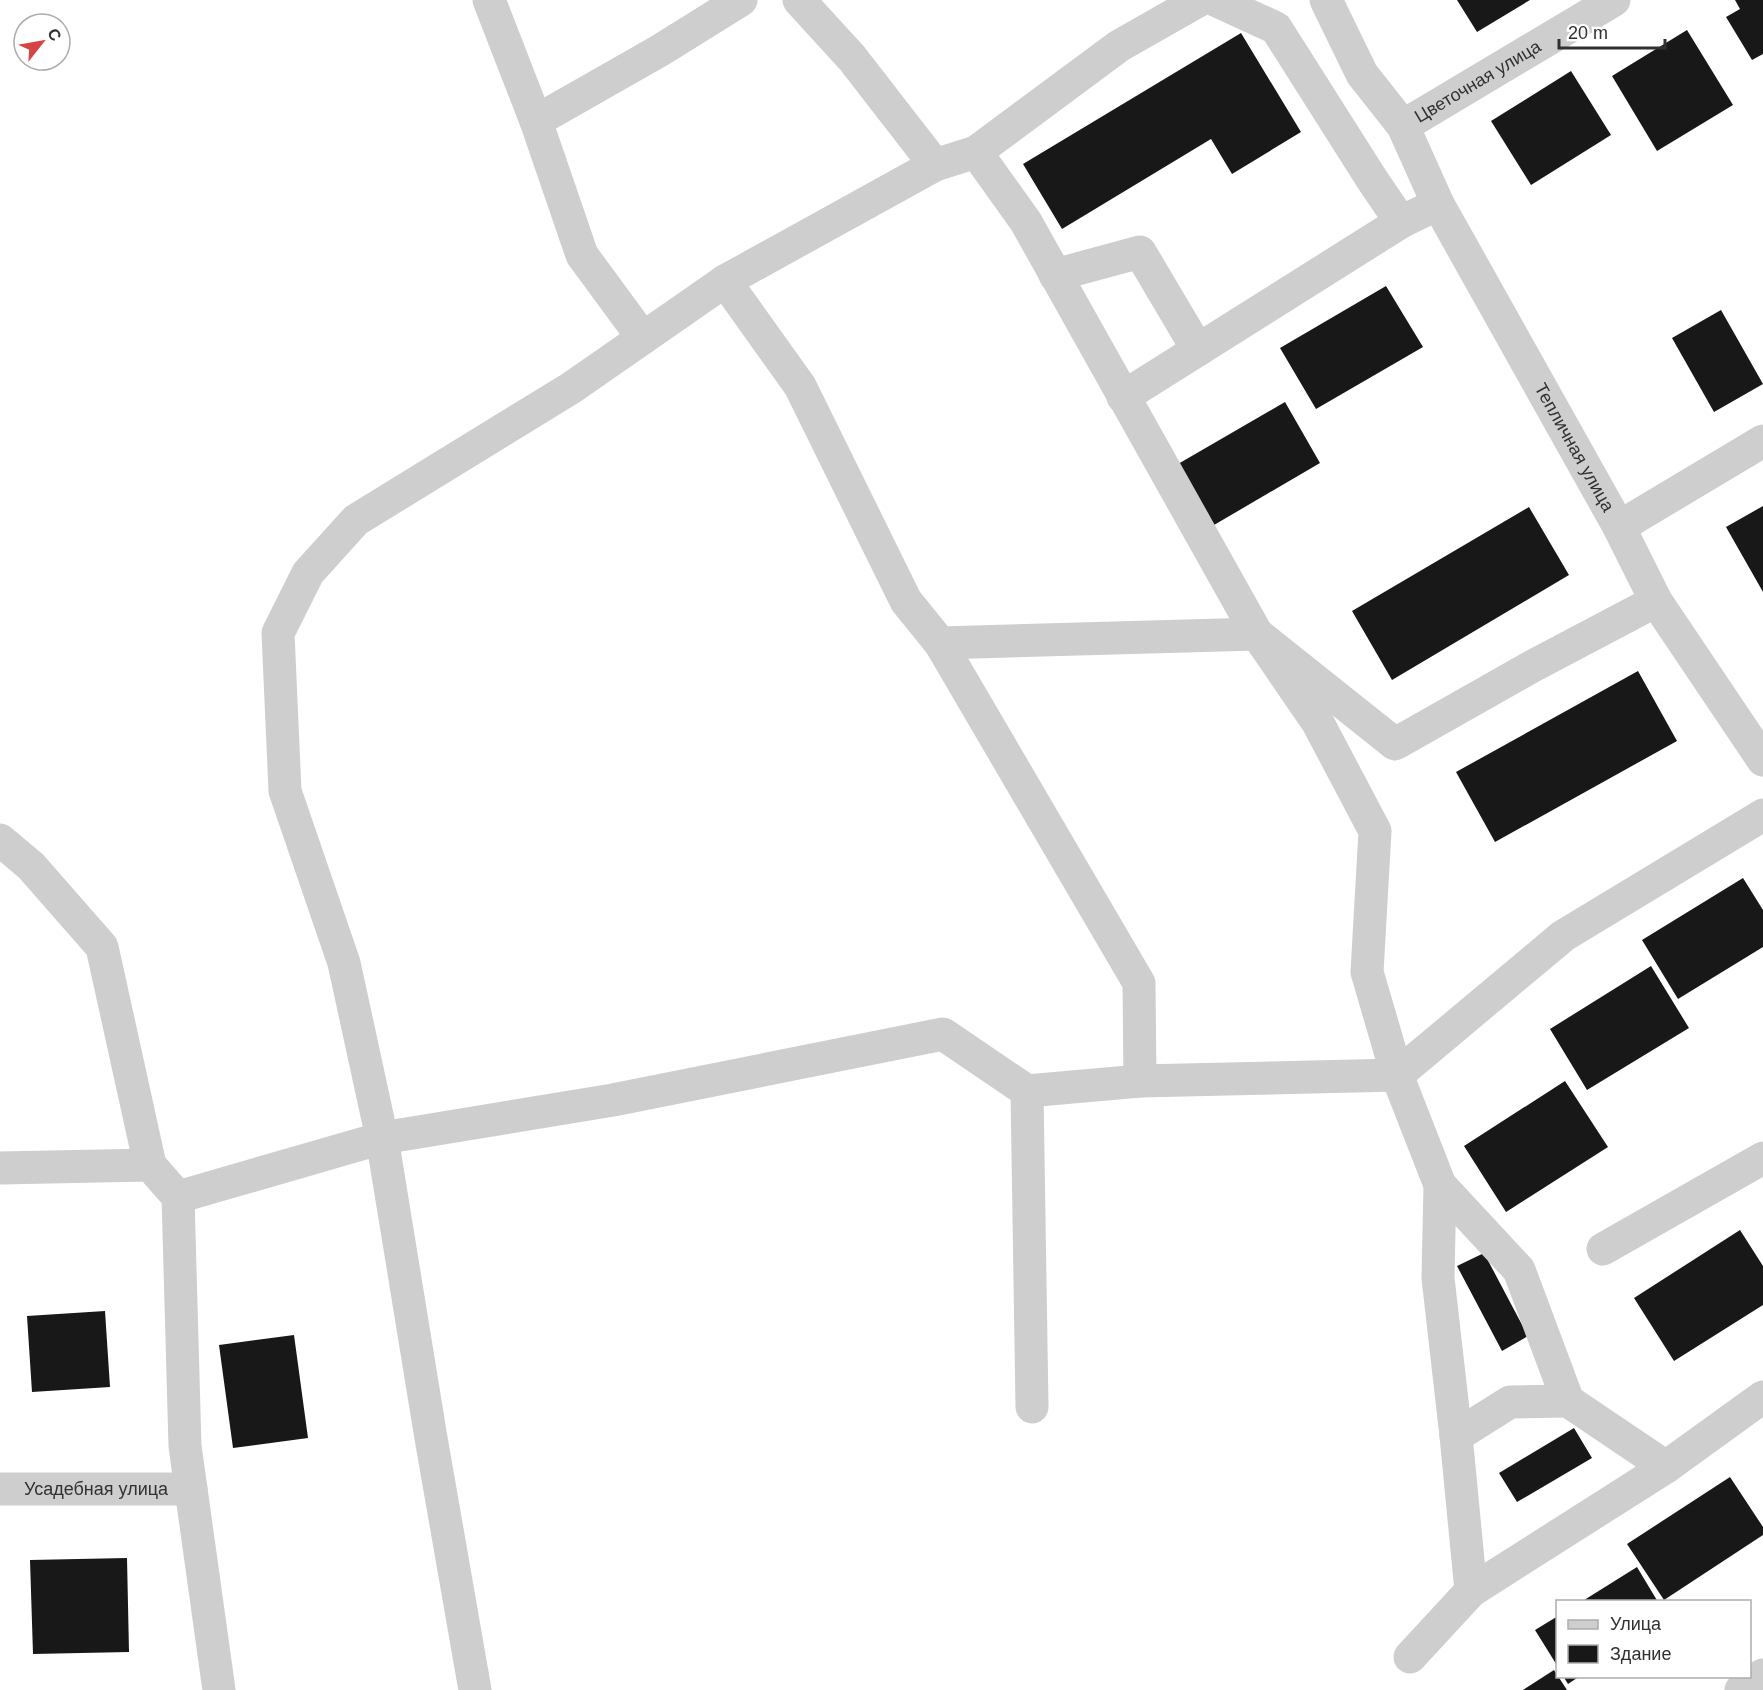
<svg xmlns="http://www.w3.org/2000/svg" width="1763" height="1690" viewBox="0 0 1763 1690" font-family="Helvetica,sans-serif">
<rect width="100%" height="100%" fill="#fff"/>
<!-- building -->
<path fill="#181818" d="M1457 0H1530L1477 32Z
M1735 0H1763V54L1752 60 1726 17 1740 9Z
M1687 30 1733 105 1657 151 1612 76Z
M1241 33 1301 132 1232 174 1211 139 1062 229 1023 164Z
M1571 71 1611 135 1531 185 1491 121Z
M1386 286 1423 347 1316 409 1280 348Z
M1721 310 1763 384 1714 412 1672 338Z
M1285 402 1320 463 1214 525 1178 464Z
M1763 506V592L1726 527Z
M1529 507 1569 575 1392 680 1352 611Z
M1638 671 1677 741 1495 842 1456 772Z
M1743 878 1763 910V947L1678 999 1642 940Z
M1651 966 1689 1028 1587 1090 1550 1029Z
M1565 1081 1608 1147 1506 1212 1464 1146Z
M1740 1230 1763 1266V1305L1674 1361 1634 1298Z
M1484 1253 1528 1336 1502 1351 1457 1266Z
M105 1311 110 1387 32 1392 27 1316Z
M294 1335 308 1438 233 1448 219 1345Z
M1574 1428 1592 1458 1517 1502 1499 1473Z
M1730 1477 1763 1527V1535L1664 1600 1627 1544Z
M127 1558 129 1652 33 1654 30 1560Z
M1637 1567 1658 1602H1581Z
M1558 1616V1667L1535 1630Z
M1554 1670 1567 1690H1523Z
M1563 1676H1580L1568 1684Z"/>
<g fill="none" stroke-linecap="round" stroke-linejoin="round">
<!-- minor -->
<g stroke="#cecece" stroke-width="33">
<path d="M489 0 536 121 659 51 741 0"/>
<path d="M799 0 852 58 935 165"/>
<path d="M1215 0 1276 28 1373 181 1401 222"/>
<path id="s1" d="M1326 0 1362 74 1403 126 1438 204 1619 527 1656 601 1763 760"/>
<path d="M536 121 582 255 643 338"/>
<path id="s2" d="M1403 126 1614 0"/>
<path d="M976 152 1026 222 1257 634 1318 723 1375 831 1367 972 1397 1075 1440 1185 1519 1270 1568 1401 1666 1467"/>
<path d="M1055 275 1140 252 1198 350"/>
<path d="M725 281 800 386 906 601 940 643 1139 983 1140 1081"/>
<path d="M1123 397 1401 222 1438 204"/>
<path d="M1619 527 1763 441"/>
<path d="M940 643 1257 634 1395 744 1531 667 1656 601"/>
<path d="M0 840 31 866 102 947 150 1165"/>
<path d="M1027 1091 1032 1407"/>
<path d="M0 1168 150 1165 178 1197 185 1446 219 1690"/>
<path d="M1440 1185 1438 1278 1456 1436 1471 1591"/>
<path d="M178 1197 382 1138 613 1100 943 1034 1027 1091 1140 1081 1397 1075 1563 936 1763 815"/>
<path d="M1603 1249 1763 1158"/>
<path d="M1456 1436 1510 1402 1568 1401"/>
<path id="s3" d="M0 1489H191"/>
<path d="M1410 1657 1471 1591 1666 1467 1763 1397"/>
<path d="M475 1690 431 1438 382 1138 344 963 285 791 278 633 308 573 356 520 571 388 725 281 935 165 976 152 1119 46 1200 0"/>
<path d="M1741 1690 1763 1675"/>
</g>
</g>
<g text-anchor="middle" dominant-baseline="central" stroke-width="6" stroke-linejoin="round" paint-order="stroke">
<!-- street labels -->
<g font-size="18" fill="#313131" stroke="#fff">
<text stroke="none"><textPath href="#s2" startOffset="87">Цветочная улица</textPath></text>
<text stroke="none"><textPath href="#s1" startOffset="513">Тепличная улица</textPath></text>
<text stroke="none"><textPath href="#s3" startOffset="96">Усадебная улица</textPath></text>
</g>
</g>
<!-- legend -->
<rect x="1556" y="1600" width="195" height="78" fill="#ffffff" stroke="#adadad" stroke-width="1.5"/>
<rect x="1568" y="1620" width="30" height="9" fill="#cecece" stroke="#adadad" stroke-width="1.5"/>
<text x="1610" y="1630" font-size="18" fill="#313131">Улица</text>
<rect x="1568" y="1645" width="30" height="18" fill="#181818" stroke="#adadad" stroke-width="1.5"/>
<text x="1610" y="1660" font-size="18" fill="#313131">Здание</text>
<!-- north arrow -->
<g transform="translate(42 42) rotate(59)"><circle r="28" fill="#ffffff" stroke="#adadad" stroke-width="1.5"/>
<path d="M0-4.5L10 22L0 15L-10 22Z" fill="#d54546"/>
<text y="-9" font-size="16" font-weight="bold" text-anchor="middle" fill="#313131">С</text>
</g>
<!-- scale -->
<path d="M1559 39v9h106v-9" fill="none" stroke="#313131" stroke-width="3"/>
<text x="1568" y="39" font-size="18" fill="#313131" stroke="#ffffff" stroke-width="4.5" paint-order="stroke">20 m</text>
</svg>
